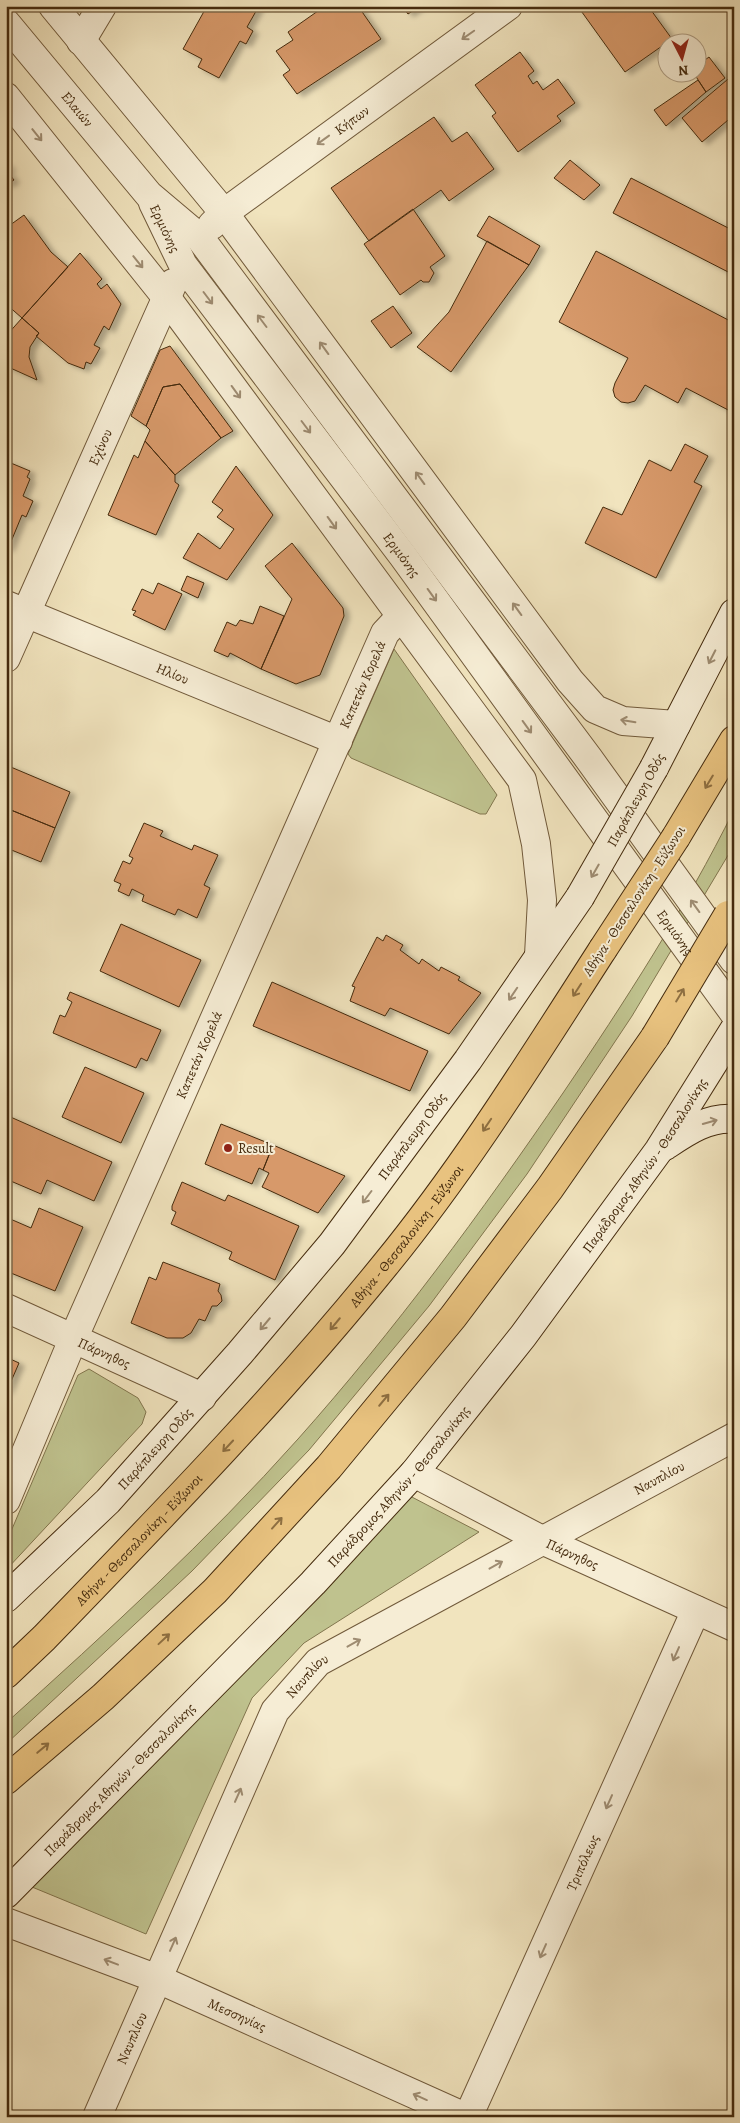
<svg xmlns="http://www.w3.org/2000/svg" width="740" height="2123" viewBox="0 0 740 2123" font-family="Alegreya,serif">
<defs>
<filter id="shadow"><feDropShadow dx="5.5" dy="3" stdDeviation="2.5" flood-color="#0004"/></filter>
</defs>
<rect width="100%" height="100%" fill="#f1e4be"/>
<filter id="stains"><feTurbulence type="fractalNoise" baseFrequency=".004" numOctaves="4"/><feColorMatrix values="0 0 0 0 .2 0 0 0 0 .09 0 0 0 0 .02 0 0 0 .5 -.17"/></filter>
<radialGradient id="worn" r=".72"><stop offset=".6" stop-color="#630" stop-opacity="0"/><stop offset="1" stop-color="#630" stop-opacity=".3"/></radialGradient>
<!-- green -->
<path fill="#bfc28e" stroke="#82764e" d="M394 649 497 795 486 814H480L351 758 348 754Z
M734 810V845L730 852 632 1016 527 1174 429 1306 309 1450 192 1571 6 1744V1723C107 1632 208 1540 298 1439 395 1330 481 1213 563 1093 624 1003 686 907 734 810Z
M89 1369 138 1398 146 1412 142 1424 6 1570V1543L78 1375Z
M408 1495 479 1532 304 1643 252 1698 146 1934 32 1887Z"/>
<!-- building -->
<path fill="#d7996b" stroke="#452b0e" filter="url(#shadow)" d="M207 6H259L247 27 253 31 246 44 240 41 219 78 198 67 202 59 183 49Z
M325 6H358L381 39 297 94 283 75 290 70 276 51 293 40 288 32Z
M402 6H420L408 14Z
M581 6H648L672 39 625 72 579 8Z
M520 52 534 71 528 76 533 84 537 81 543 90 558 79 575 103 557 116 561 121 518 152 492 116 496 113 475 85Z
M709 57 725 78 706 92 693 72H698V65Z
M734 74V115L702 142 682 118Z
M698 80 706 92 666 126 654 110Z
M434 117 452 142 467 132 494 169 449 201 441 190 369 241 331 188Z
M570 160 600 185 584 200 554 178Z
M6 162 10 168 7 171 14 180 6 185Z
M631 178 734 231V275L613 213Z
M413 209 445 256 430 267 434 273 429 282H423L421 280 400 295 364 244Z
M24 215 51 252 68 267 22 318 6 304V228Z
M489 216 540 246 529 265 477 236Z
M487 241 529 265 451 372 417 347 449 312Z
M596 251 734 323V408L732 412 686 388 678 403 645 385 635 401 628 403 621 402 615 397 613 390 615 383 628 358 559 322Z
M80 253 102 279 97 284 101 289 107 284 121 304 109 330 104 326 94 345 100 348 91 364 86 362 84 369 68 363 36 336 39 333 22 318Z
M393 306 412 333 391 348 371 321Z
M22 318 39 333 30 347 29 357 37 380 6 366V336Z
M170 346 233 431 221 438 180 384 163 387 146 426 131 416 160 350Z
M180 384 221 438 175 475 145 441 150 430 146 426 163 387Z
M145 441 175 475V482L179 485 156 535 108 515 134 455 138 458Z
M685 444 708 456 694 482 702 486 656 578 585 543 603 507 622 515 649 460 671 471Z
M6 461 30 471 27 477 30 479 23 496 33 501 26 517 22 515 8 549 6 548Z
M236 466 273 515 227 580 183 558 198 533 220 549 234 529 217 517 223 510 212 502Z
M292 543 343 608 344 616 320 675 296 684 261 669 292 599 265 566Z
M187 576 204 583 198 598 181 590Z
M158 583 182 594 165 630 133 615 136 611 132 610 142 589 153 594Z
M260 606 284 616 261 669 230 653 228 657 214 651 227 622 236 626 240 620 253 624Z
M6 765 70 792 55 828 6 808Z
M6 808 55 828 41 862 9 849 6 851Z
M144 823 163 831 160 836 192 850 194 845 218 855 204 885 210 888 197 918 178 909 175 915 142 901 144 895 132 889 129 896 118 891 121 884 114 881 123 861 130 864 133 858 129 856Z
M121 924 201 960 179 1007 100 971Z
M386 935 403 945 400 950 419 964 422 959 439 971 441 967 460 977 458 980 481 993 449 1034 390 1008 385 1016 350 1001 355 987 352 986 377 937 383 941Z
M272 982 428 1051 410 1091 253 1026Z
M70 992 161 1030 147 1061 141 1058 136 1068 53 1033 60 1015 65 1017 72 1002 67 999Z
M85 1067 144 1093 121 1143 62 1117Z
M6 1115 112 1162 94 1201 47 1180 41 1194 6 1179 11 1164 6 1161Z
M221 1124 273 1145 263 1170 259 1168 252 1184 205 1164Z
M273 1145 345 1176 318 1213 262 1187 269 1173 263 1170Z
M182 1182 225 1201 228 1195 299 1226 275 1280 229 1259 232 1252 171 1224 176 1212 172 1210V1206Z
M39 1208 83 1227 55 1291 6 1271 8 1218 31 1228Z
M163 1262 220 1284 218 1291 221 1295 222 1301 217 1306H212L205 1321 199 1319 191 1333 183 1338H167L131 1323 149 1277 156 1280Z
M6 1357 19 1363 6 1393Z"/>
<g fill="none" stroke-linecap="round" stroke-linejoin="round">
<defs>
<g id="minor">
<path d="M53 6 224 213 570 681 595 709 623 721 676 725"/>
<path d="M81 41 102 6"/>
<path d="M6 97 166 297 522 780 536 844 542 900 539 955"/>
<path id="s1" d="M212 225 224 213 508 6"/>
<path id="s2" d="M6 605 338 741"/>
<path id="s3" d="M6 658 173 283"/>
<path id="s4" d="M6 1308 202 1397"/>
<path id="s5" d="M414 1473 542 1540 734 1627"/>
<path id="s6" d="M6 1500 74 1337 385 633 401 616"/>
<path id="s7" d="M6 1922 158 1979 465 2117"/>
<path id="s8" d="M97 2117 275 1711 318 1662 734 1437"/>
<path id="s9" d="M468 2117 696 1610"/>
</g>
<g id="tertiary">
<path id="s10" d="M6 23 149 195 200 238 589 759 734 960"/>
<path id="s11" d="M153 203 183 265 403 556 734 1013"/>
</g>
<g id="secondary">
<path d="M654 768 734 613"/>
<path d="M665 1146C686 1132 707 1117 734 1119"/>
<path id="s12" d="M6 1598 108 1501 240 1353 332 1244 468 1060 580 897"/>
<path id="s13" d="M6 1894 313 1583 414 1473 523 1336 659 1150 734 1030"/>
</g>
<g id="motorway">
<path d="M676 837 734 740"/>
<path id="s14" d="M6 1674 44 1638C161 1517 279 1396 385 1265 466 1166 534 1056 603 949"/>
<path d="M6 1780 103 1697 215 1591 329 1467 453 1317 550 1188 655 1037"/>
</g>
</defs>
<!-- minor casing -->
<use href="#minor" stroke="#70593a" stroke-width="30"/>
<!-- tertiary casing -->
<use href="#tertiary" stroke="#70593a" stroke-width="30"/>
<!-- secondary casing -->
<use href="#secondary" stroke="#452b0e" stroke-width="30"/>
<!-- motorway casing -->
<use href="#motorway" stroke="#452b0e" stroke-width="30"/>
<!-- minor -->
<use href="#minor" stroke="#f6edd5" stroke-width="28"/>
<!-- tertiary -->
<use href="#tertiary" stroke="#f6edd5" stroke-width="28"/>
<!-- secondary -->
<use href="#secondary" stroke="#f6edd5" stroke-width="28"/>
<!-- motorway -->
<use href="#motorway" stroke="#e8c27f" stroke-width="28"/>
<defs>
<path id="secondary-bridge" d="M580 897 654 768"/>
<path id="motorway-bridge" d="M603 949 676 837
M655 1037 728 915"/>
</defs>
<!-- secondary-bridge casing -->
<use href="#secondary-bridge" stroke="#452b0e" stroke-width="30" stroke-linecap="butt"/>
<!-- motorway-bridge casing -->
<use href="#motorway-bridge" stroke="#452b0e" stroke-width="30" stroke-linecap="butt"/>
<!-- secondary-bridge -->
<use href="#secondary-bridge" stroke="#f6edd5" stroke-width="28"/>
<!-- motorway-bridge -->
<use href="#motorway-bridge" stroke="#e8c27f" stroke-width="28"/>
</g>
<!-- one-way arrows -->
<defs><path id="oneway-shaft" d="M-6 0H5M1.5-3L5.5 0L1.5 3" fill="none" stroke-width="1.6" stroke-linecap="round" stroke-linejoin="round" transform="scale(1.25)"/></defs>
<g stroke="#9e8c72">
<use href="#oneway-shaft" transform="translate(468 35) rotate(145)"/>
<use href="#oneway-shaft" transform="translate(37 135) rotate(51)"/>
<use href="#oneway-shaft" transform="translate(323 140) rotate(144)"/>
<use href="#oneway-shaft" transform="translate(138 262) rotate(51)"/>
<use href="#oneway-shaft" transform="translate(208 298) rotate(53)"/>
<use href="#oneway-shaft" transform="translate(262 321) rotate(-127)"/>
<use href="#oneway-shaft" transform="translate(324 348) rotate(-126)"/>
<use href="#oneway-shaft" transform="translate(236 392) rotate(54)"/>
<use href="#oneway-shaft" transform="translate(306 427) rotate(53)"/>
<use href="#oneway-shaft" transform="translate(420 478) rotate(-126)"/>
<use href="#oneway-shaft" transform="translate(332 523) rotate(54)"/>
<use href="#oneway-shaft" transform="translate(432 595) rotate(54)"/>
<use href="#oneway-shaft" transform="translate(517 609) rotate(-126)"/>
<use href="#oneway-shaft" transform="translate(712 657) rotate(117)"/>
<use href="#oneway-shaft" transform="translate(628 721) rotate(-171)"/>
<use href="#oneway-shaft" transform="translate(527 727) rotate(54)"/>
<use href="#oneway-shaft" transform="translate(595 871) rotate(120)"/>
<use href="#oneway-shaft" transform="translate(695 906) rotate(-126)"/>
<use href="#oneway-shaft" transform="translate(513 994) rotate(124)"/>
<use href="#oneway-shaft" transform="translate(710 1122) rotate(-16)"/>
<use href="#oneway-shaft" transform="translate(367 1197) rotate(127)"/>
<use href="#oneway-shaft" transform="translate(265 1324) rotate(130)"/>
<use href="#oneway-shaft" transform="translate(496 1565) rotate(-29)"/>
<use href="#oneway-shaft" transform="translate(354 1643) rotate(-29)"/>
<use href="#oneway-shaft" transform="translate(676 1654) rotate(114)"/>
<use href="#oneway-shaft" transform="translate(238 1795) rotate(-66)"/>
<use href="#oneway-shaft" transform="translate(609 1802) rotate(114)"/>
<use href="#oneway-shaft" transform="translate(173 1944) rotate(-66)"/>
<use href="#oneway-shaft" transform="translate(543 1951) rotate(114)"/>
<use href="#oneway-shaft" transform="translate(111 1962) rotate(-159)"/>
<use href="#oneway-shaft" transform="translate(420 2097) rotate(-156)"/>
</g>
<g stroke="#8e6f41">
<use href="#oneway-shaft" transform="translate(709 782) rotate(121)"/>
<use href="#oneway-shaft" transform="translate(577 990) rotate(123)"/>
<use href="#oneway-shaft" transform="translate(680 995) rotate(-59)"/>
<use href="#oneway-shaft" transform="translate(487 1125) rotate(124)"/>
<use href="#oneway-shaft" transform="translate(335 1324) rotate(130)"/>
<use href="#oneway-shaft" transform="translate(384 1400) rotate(-50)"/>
<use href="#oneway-shaft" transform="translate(228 1446) rotate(133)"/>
<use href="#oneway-shaft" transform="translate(277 1523) rotate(-48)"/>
<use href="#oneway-shaft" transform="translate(164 1639) rotate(-43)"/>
<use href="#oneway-shaft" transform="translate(43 1748) rotate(-40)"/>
</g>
<!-- markers -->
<circle fill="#8f2418" stroke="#f6edd5" stroke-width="2" cx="228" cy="1148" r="5"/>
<g text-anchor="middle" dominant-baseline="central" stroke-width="4" stroke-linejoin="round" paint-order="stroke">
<!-- street labels -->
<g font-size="14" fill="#452b0e" stroke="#f6edd5">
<text stroke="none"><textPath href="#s10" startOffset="112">Ελαιών</textPath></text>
<text stroke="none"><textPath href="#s1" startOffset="175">Κήπων</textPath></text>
<text stroke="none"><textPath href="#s11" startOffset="28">Ερμιόνης</textPath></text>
<text stroke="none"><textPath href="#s3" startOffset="231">Εχίνου</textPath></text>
<text stroke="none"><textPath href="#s11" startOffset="432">Ερμιόνης</textPath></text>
<text stroke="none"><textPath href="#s2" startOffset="180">Ηλίου</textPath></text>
<text stroke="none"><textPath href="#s6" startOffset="890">Καπετάν Κορελά</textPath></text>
<text transform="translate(636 800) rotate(-61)">Παράπλευρη Οδός</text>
<text transform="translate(634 901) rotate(-57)">Αθήνα - Θεσσαλονίκη - Εύζωνοι</text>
<text stroke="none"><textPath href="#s11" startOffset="898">Ερμιόνης</textPath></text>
<text stroke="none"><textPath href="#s6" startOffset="485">Καπετάν Κορελά</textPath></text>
<text stroke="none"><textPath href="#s12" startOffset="616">Παράπλευρη Οδός</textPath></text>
<text stroke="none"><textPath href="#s13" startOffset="971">Παράδρομος Αθηνών - Θεσσαλονίκης</textPath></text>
<text stroke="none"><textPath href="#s14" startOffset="594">Αθήνα - Θεσσαλονίκη - Εύζωνοι</textPath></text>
<text stroke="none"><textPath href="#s4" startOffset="108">Πάρνηθος</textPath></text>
<text stroke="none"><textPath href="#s12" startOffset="211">Παράπλευρη Οδός</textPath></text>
<text stroke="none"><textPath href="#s8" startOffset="896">Ναυπλίου</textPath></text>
<text stroke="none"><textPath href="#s13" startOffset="566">Παράδρομος Αθηνών - Θεσσαλονίκης</textPath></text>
<text stroke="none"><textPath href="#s14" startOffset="189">Αθήνα - Θεσσαλονίκη - Εύζωνοι</textPath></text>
<text stroke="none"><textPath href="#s5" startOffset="178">Πάρνηθος</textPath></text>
<text stroke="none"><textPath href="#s8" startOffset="491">Ναυπλίου</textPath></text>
<text stroke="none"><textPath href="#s13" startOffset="161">Παράδρομος Αθηνών - Θεσσαλονίκης</textPath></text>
<text stroke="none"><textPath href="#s9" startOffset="279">Τριπόλεως</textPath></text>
<text stroke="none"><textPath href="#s7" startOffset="249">Μεσσηνίας</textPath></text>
<text stroke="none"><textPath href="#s8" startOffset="86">Ναυπλίου</textPath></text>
</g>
<!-- poi labels -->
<g font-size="14" fill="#452b0e" stroke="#f6edd5" text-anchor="start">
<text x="238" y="1148">Result</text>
</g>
</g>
<!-- margin -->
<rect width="740" height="2123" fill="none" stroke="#f1e4be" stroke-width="25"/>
<rect x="8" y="8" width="725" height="2108" fill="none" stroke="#452b0e" stroke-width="2.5"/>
<rect x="12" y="12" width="715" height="2098" fill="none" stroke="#452b0e"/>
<!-- north arrow -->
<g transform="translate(682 58) rotate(174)"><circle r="24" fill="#f6edd5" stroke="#af9f85"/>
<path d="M0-4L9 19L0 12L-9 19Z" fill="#8f2418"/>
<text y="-8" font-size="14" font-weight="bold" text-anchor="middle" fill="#452b0e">N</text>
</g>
<rect width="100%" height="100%" filter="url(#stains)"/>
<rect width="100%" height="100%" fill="url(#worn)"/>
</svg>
